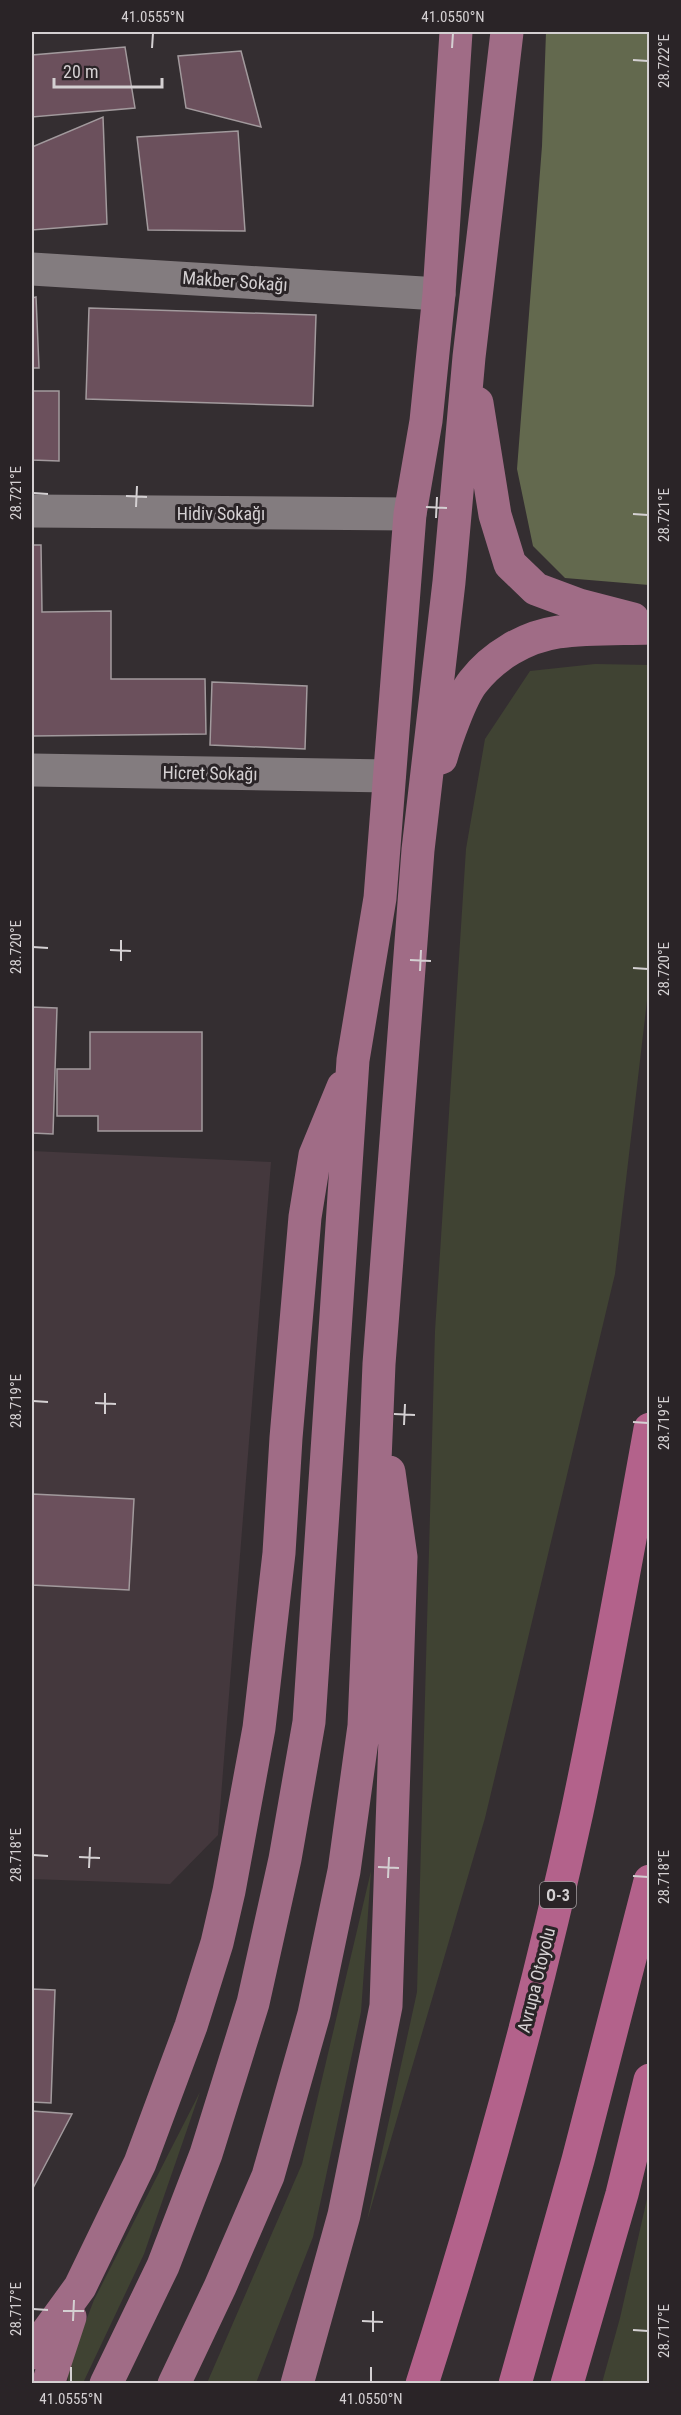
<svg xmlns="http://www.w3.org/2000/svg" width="681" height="2415" viewBox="0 0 681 2415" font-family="'Roboto Condensed',sans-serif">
<rect width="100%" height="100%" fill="#342e31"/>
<!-- built -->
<path fill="#44383d" d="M32 1151 271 1162 218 1835 170 1884 32 1879Z"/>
<!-- green -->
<path fill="#404333" d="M595 664 650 665V975L615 1274 485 1818 367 2221 417 1992 435 1331 466 849 485 739 530 671Z
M371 1871 361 2012 313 2237 256 2383H207L302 2164Z
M200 2092 144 2254 83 2383H68V2367L94 2300Z
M649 2190V2383H602L620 2318Z"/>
<!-- forest -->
<path fill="#63694e" d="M546 32H649V585L565 578 533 546 517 469 542 146Z"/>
<!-- building -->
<path fill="#6b505c" stroke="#a29a9d" stroke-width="1.5" d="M125 47 135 108 32 117V55Z
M241 51 261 127 186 108 178 56Z
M103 117 107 224 32 230V147Z
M238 131 245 231 148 230 137 137Z
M36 297 39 368H32V298Z
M89 308 316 315 313 406 86 399Z
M32 391H59V461L32 460Z
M32 545H41L42 612 111 611V679H205L206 734 32 736Z
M212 682 307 686 305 749 210 745Z
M32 1007 57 1008 53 1134 32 1133Z
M90 1032H202V1131H98V1116H57V1069H90Z
M32 1494 134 1499 129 1590 32 1585Z
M32 1989 55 1990 51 2103 32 2102Z
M32 2111 72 2114 32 2190Z"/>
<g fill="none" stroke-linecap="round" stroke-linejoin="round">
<!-- minor -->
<path stroke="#837c7f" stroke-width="33" d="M32 269 439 294
M32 511 410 514
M32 770 389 776"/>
<!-- major -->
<path stroke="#a06c86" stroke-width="33" d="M477 403 495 515 510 564 536 589 579 605 633 619
M441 758C446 740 461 697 473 682 493 656 525 637 558 632 588 628 619 629 650 628
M32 2353 80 2287 140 2163 191 2026 217 1943 229 1891 259 1728 279 1553 286 1438 305 1217 315 1155 343 1087
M48 2384 70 2317
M106 2384 163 2266 206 2154 253 2003 285 1859 309 1722 353 1060 380 898 410 514 426 421 439 294 456 32
M174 2384 220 2287 268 2176 314 2014 344 1871 364 1726 379 1364 418 850 449 582 469 357 507 32
M297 2384 344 2215 386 2006 401 1557 389 1472"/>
<!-- highway -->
<path stroke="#b3628b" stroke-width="33" d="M422 2384C482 2196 535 2004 577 1812 604 1685 627 1557 650 1429
M515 2384 578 2160 650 1881
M567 2384 622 2194 650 2080"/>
</g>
<!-- ticks -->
<path fill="none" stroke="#d4d0d2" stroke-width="2" d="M152 48 153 33M452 48 453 33M633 60 648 61M33 493 48 494M126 496 147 497M136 507 137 486M426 507 447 508M633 514 648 515M436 518 437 497M33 947 48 948M110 950 131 951M410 960 431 961M121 961V940M633 968 648 969M420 971 421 950M33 1401 48 1402M95 1403 116 1404M105 1414V1393M394 1414 415 1415M633 1422 648 1423M404 1425 405 1404M33 1855 48 1856M79 1857 100 1858M378 1867 399 1868M89 1868 90 1847M633 1876 648 1877M388 1878 389 1857M33 2309 48 2310M63 2311H84M73 2321 74 2300M362 2321 383 2322M633 2330 648 2331M373 2332V2311M71 2382V2367M371 2382V2367"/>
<g text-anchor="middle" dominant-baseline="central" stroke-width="6" stroke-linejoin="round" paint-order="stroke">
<!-- shield labels -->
<rect fill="#2a2427" stroke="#a19c9f" stroke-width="1.5" x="540" y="1882" width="36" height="26" rx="4.5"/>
<g font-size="16" font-weight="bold" fill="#d4d0d2">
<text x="558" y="1895">O-3</text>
</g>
<!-- street labels -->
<g font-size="18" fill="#d4d0d2" stroke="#2a2427">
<text transform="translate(235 281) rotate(4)">Makber Sokağı</text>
<text x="221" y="513">Hidiv Sokağı</text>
<text transform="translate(210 773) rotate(1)">Hicret Sokağı</text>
<text transform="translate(536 1980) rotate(-76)">Avrupa Otoyolu</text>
</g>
</g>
<!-- border -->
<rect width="681" height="2415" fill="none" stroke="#2a2427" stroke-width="66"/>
<!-- scale -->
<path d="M54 78v9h108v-9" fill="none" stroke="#d4d0d2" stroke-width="3"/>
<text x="63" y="78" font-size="18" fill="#d4d0d2" stroke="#2a2427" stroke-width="4.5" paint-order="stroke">20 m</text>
<rect x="33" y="33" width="615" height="2349" fill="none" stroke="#d4d0d2" stroke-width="2"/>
<g font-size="15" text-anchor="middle" fill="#d4d0d2">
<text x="153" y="22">41.0555°N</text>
<text x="453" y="22">41.0550°N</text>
<text transform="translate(664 61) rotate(-90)" y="5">28.722°E</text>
<text transform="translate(16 493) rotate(-90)" y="5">28.721°E</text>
<text transform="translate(664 515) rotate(-90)" y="5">28.721°E</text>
<text transform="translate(16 947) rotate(-90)" y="5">28.720°E</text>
<text transform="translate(664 969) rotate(-90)" y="5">28.720°E</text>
<text transform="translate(16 1401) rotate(-90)" y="5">28.719°E</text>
<text transform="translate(664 1423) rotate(-90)" y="5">28.719°E</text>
<text transform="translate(16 1855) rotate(-90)" y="5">28.718°E</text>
<text transform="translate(664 1877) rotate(-90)" y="5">28.718°E</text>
<text transform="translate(16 2309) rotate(-90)" y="5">28.717°E</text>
<text transform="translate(664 2331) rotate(-90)" y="5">28.717°E</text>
<text x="71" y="2404">41.0555°N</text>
<text x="371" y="2404">41.0550°N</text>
</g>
</svg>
